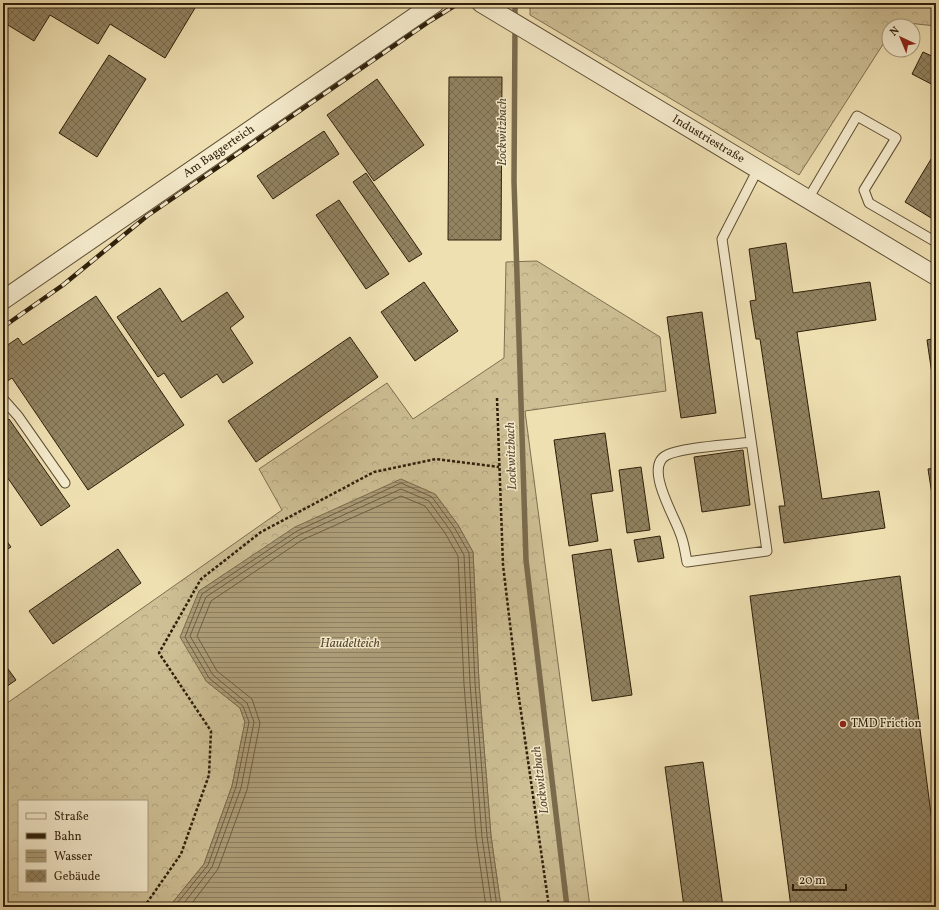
<svg xmlns="http://www.w3.org/2000/svg" width="939" height="910" viewBox="0 0 939 910" font-family="Vollkorn,serif">
<defs>
<pattern id="forest-crowns" width="20" height="18" patternUnits="userSpaceOnUse"><rect width="20" height="18" fill="#cebf95"/><path d="M2 6a3 3 0 1 1 6 0M12 15a3 3 0 1 1 6 0" fill="none" stroke="#b1a47f"/></pattern>
<pattern id="water-rules" width="6" height="5" patternUnits="userSpaceOnUse"><rect width="6" height="5" fill="#ad9e79"/><path d="M0 2.5h6" fill="none" stroke="#8d8061"/></pattern>
<pattern id="building-cross-hatch" width="8" height="8" patternUnits="userSpaceOnUse"><rect width="8" height="8" fill="#928361"/><path d="M0 0l8 8M0 8l8-8" fill="none" stroke="#786b4e"/></pattern>
</defs>
<rect width="100%" height="100%" fill="#efe0b2"/>
<filter id="stains"><feTurbulence type="fractalNoise" baseFrequency=".005" numOctaves="4"/><feColorMatrix values="0 0 0 0 .2 0 0 0 0 .09 0 0 0 0 .02 0 0 0 .5 -.17"/></filter>
<radialGradient id="worn" r=".72"><stop offset=".6" stop-color="#630" stop-opacity="0"/><stop offset="1" stop-color="#630" stop-opacity=".3"/></radialGradient>
<!-- forest -->
<path fill="url(#forest-crowns)" stroke="#7e6f50" fill-rule="evenodd" d="M530 3H936V26L898 22 895 26H889V35L799 175 530 15Z
M537 261 660 337 666 391 525 411 590 907H501L491 836 479 683 473 552 458 525 435 494 247 560 199 591 206 681 240 708 245 722 232 786 204 864 169 907H3V706L282 510 259 469 387 383 413 419 504 358 506 262ZM19 801H147V891H19Z"/>
<!-- water -->
<path fill="url(#water-rules)" stroke="#7a6b4d" d="M401 479 435 494 458 525 473 552 479 683 491 836 501 907H169L204 864 232 786 245 722 240 708 206 681 180 637 199 591 295 527Z"/>
<g fill="none" stroke-linecap="round" stroke-linejoin="round">
<!-- shore -->
<path stroke="#6e5e42" stroke-width="1" d="M174 907 208 865 236 787 249 722 243 706 209 678 185 637 202 594 297 531 401 483 432 497 454 527 469 553 475 683 487 836 497 907
M181 907 212 867 241 788 254 722 247 703 213 675 190 636 206 597 299 535 401 489 429 501 450 530 464 555 470 683 482 837 492 907
M189 907 218 869 247 790 260 723 252 699 217 671 197 636 211 601 302 540 401 496 425 506 445 533 458 556 464 684 476 837 486 907"/>
<!-- stream -->
<path stroke="#7a6b4d" stroke-width="5.5" d="M515 19V3
M515 27 514 181 526 560 567 907"/>
</g>
<!-- building -->
<path fill="url(#building-cross-hatch)" stroke="#2e1f0a" d="M3 3H198L165 58 110 24 98 44 50 15 34 41 3 22Z
M3 42 8 45 3 54Z
M923 52 936 58 935 86 912 74Z
M109 55 146 79 97 157 59 133Z
M449 77H502L501 240H448Z
M377 79 424 145 374 181 327 115Z
M324 131 339 154 273 199 257 176Z
M936 151V221L905 202Z
M366 173 422 254 409 262 353 182Z
M339 200 389 274 366 289 316 215Z
M786 243 793 293 870 282 876 320 797 332 822 499 879 491 885 528 784 543 779 506H785L760 339H756L750 301 756 300 749 249Z
M424 282 458 331 415 361 381 312Z
M160 288 182 322 227 292 244 317 230 328 253 363 223 383 217 374 181 398 164 373 158 377 117 317Z
M96 296 184 425 88 490 12 378 3 384V348L18 338 23 345Z
M702 312 716 413 681 418 667 317Z
M350 337 378 377 256 462 228 421Z
M936 338V401L927 340Z
M9 419 70 506 41 526 3 471V423Z
M605 433 613 491 591 494 598 541 569 546 554 440Z
M743 450 750 505 702 512 694 457Z
M641 467 650 530 627 533 619 470Z
M936 468V500L933 501 928 469Z
M3 536 11 547 3 552Z
M660 536 664 558 638 562 634 540Z
M118 549 141 583 53 644 29 611Z
M611 549 632 695 592 701 572 555Z
M900 576 936 852V907H791L750 596Z
M3 662 16 680 3 689Z
M703 762 723 907H684L665 767Z"/>
<g fill="none" stroke-linecap="round" stroke-linejoin="round">
<defs>
<path id="lane" d="M808 199 857 116 896 138 864 190 869 203 936 242
M3 399 18 416 65 483
M751 442C731 445 683 447 667 455 643 466 675 517 680 533 684 542 685 552 687 562L767 551 722 239 758 169"/>
<g id="street">
<path id="s1" d="M481 3 936 276"/>
<path id="s2" d="M3 300 435 3"/>
</g>
</defs>
<!-- lane casing -->
<use href="#lane" stroke="#5e4f34" stroke-width="11"/>
<!-- street casing -->
<use href="#street" stroke="#5e4f34" stroke-width="20"/>
<!-- path -->
<path stroke="#2e1f0a" stroke-width="2.5" stroke-dasharray="3 2" stroke-linecap="butt" d="M497 398 503 565 518 691 549 907
M144 907 181 854 209 775 211 731 159 653 201 579 261 532 374 472 436 459 499 467"/>
<!-- lane -->
<use href="#lane" stroke="#f5ebcd" stroke-width="9"/>
<!-- street -->
<use href="#street" stroke="#f5ebcd" stroke-width="18"/>
<defs>
<path id="rail" d="M3 327 63 285 147 216 430 21 459 3"/>
</defs>
<!-- rail casing -->
<use href="#rail" stroke="#2e1f0a" stroke-width="4.5"/>
<!-- rail -->
<use href="#rail" stroke="#f5ebcd" stroke-width="3" stroke-dasharray="9" stroke-linecap="butt"/>
</g>
<!-- markers -->
<circle fill="#8f2418" stroke="#f5ebcd" stroke-width="1.5" cx="843" cy="724" r="4"/>
<g text-anchor="middle" dominant-baseline="central" stroke-width="3" stroke-linejoin="round" paint-order="stroke">
<!-- street labels -->
<g font-size="12" fill="#2e1f0a" stroke="#f5ebcd">
<text stroke="none"><textPath href="#s1" startOffset="265">Industriestraße</textPath></text>
<text stroke="none"><textPath href="#s2" startOffset="262">Am Baggerteich</textPath></text>
</g>
<!-- poi labels -->
<g font-size="12" fill="#2e1f0a" stroke="#f5ebcd" text-anchor="start">
<text x="851" y="724">TMD Friction</text>
</g>
<!-- water labels -->
<g font-size="13" font-style="italic" fill="#5a4b31" stroke="#f5ebcd">
<text transform="translate(503 132) rotate(-90)">Lockwitzbach</text>
<text transform="translate(512 456) rotate(-92)">Lockwitzbach</text>
<text x="350" y="644">Haudelteich</text>
<text transform="translate(541 780) rotate(-97)">Lockwitzbach</text>
</g>
</g>
<!-- margin -->
<rect width="939" height="910" fill="none" stroke="#efe0b2" stroke-width="16"/>
<rect x="4" y="4" width="931" height="902" fill="none" stroke="#2e1f0a" stroke-width="2"/>
<rect x="8" y="8" width="923" height="894" fill="none" stroke="#2e1f0a"/>
<!-- legend -->
<rect x="18" y="800" width="130" height="92" fill="#f5ebcd" stroke="#a5997f"/>
<rect x="26" y="813" width="20" height="6" fill="#f5ebcd" stroke="#a5997f"/>
<text x="54" y="820" font-size="12" fill="#2e1f0a">Straße</text>
<rect x="26" y="833" width="20" height="6" fill="#2e1f0a" stroke="#a5997f"/>
<text x="54" y="840" font-size="12" fill="#2e1f0a">Bahn</text>
<rect x="26" y="850" width="20" height="12" fill="url(#water-rules)" stroke="#a5997f"/>
<text x="54" y="860" font-size="12" fill="#2e1f0a">Wasser</text>
<rect x="26" y="870" width="20" height="12" fill="url(#building-cross-hatch)" stroke="#a5997f"/>
<text x="54" y="880" font-size="12" fill="#2e1f0a">Gebäude</text>
<!-- north arrow -->
<g transform="translate(901 38) rotate(316)"><circle r="19" fill="#f5ebcd" stroke="#a5997f"/>
<path d="M0-3L7 15L0 10L-7 15Z" fill="#8f2418"/>
<text y="-6" font-size="11" font-weight="bold" text-anchor="middle" fill="#2e1f0a">N</text>
</g>
<!-- scale -->
<path d="M793 884v6h53v-6" fill="none" stroke="#2e1f0a" stroke-width="2"/>
<text x="799" y="884" font-size="12" fill="#2e1f0a" stroke="#f5ebcd" stroke-width="3" paint-order="stroke">20 m</text>
<rect width="100%" height="100%" filter="url(#stains)"/>
<rect width="100%" height="100%" fill="url(#worn)"/>
</svg>
